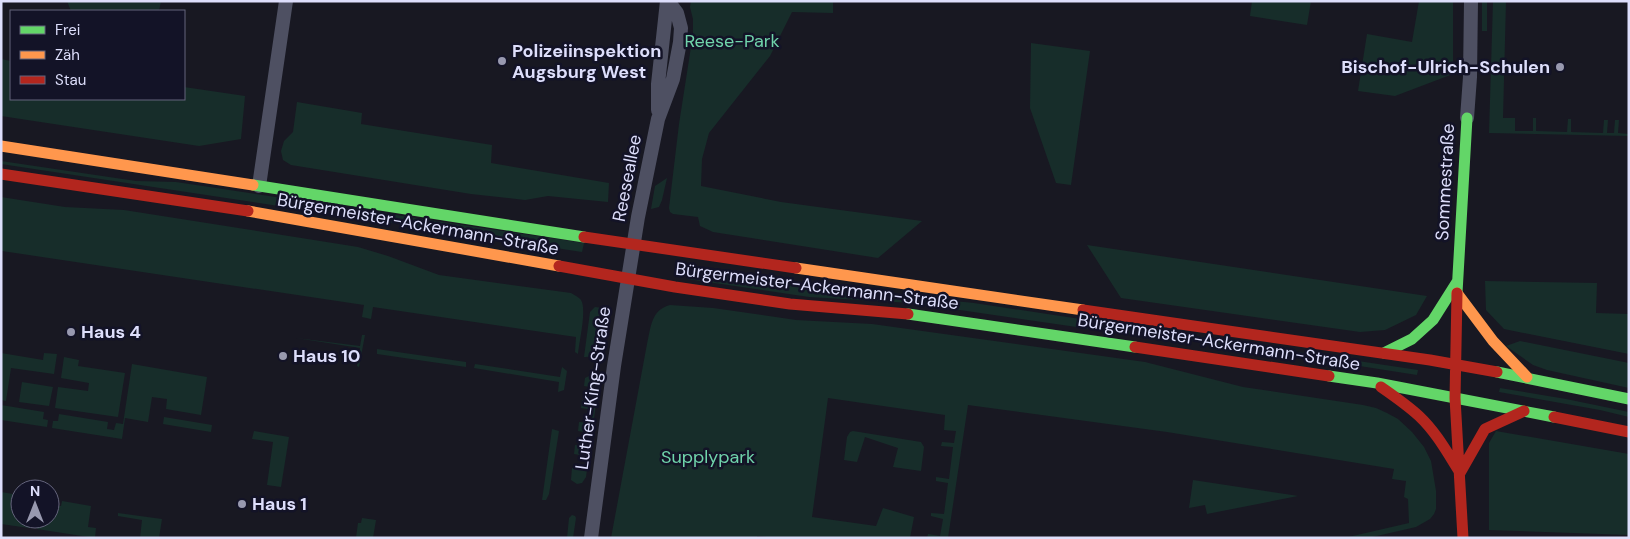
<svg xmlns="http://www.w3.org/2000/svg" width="1630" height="539" viewBox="0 0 1630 539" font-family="'DM Sans',sans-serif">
<rect width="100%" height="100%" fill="#181822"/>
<!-- green -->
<path fill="#172d2a" d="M67 1H161L159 11H71Z
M691 1H833V13L792 12 770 56 709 133 702 159 701 186 781 202 922 221 878 258 713 232 700 226 698 217 673 214 670 212 669 208 679 124 693 34V19L690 7Z
M1252 1H1311L1307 25 1250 16Z
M1419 1H1453V74L1395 96 1358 91 1367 34 1412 42Z
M1482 1H1487V31H1482Z
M1493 1H1506L1503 118H1515V131H1533V118H1536V131L1567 132 1568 119H1571V132L1603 133 1604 120H1608L1607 133H1614L1615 120H1619L1618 133 1629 134V136L1489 133Z
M1031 43 1090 51 1071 185 1056 183 1030 108Z
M1 59 11 61V99H184V87L245 96 241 139 199 146 1 116Z
M297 102 362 113 361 124 492 145 491 163 609 183 608 202 548 196 525 200 471 194 291 165 283 160 281 151 284 141 293 132Z
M1 161 136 181 176 182 584 243 582 252 1 164Z
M667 178 662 200 659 207 651 209 655 186Z
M1 197 65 207 124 210 358 247 388 256 439 275 571 293C574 295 579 297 581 300 587 310 579 342 578 354L575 352 576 337 373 307 371 319 362 317 364 305 2 251 1 254Z
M1087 245 1427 296 1416 315 1385 330 1360 332 1121 298Z
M689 267C758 279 828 291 897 298 923 300 948 300 974 303L1418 370 1417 375 1219 344 1169 338 1125 334 912 303 809 297 687 279Z
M1485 281 1597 283 1596 313 1629 314V354L1504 329 1486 310Z
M670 305 713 308 796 320 872 324 1145 362 1243 387 1363 405 1376 408 1387 413 1398 419 1412 432 1424 447 1431 461 1436 491V509L1434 514 1430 519 1416 527 1368 538H1344L1409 523 1408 499 1404 497 1406 481 1392 479 1394 469 1167 432 968 405 948 538H927L928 534 940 536 943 519 931 516V513L944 514 948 483 936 481V477L949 479 953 447 941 446 942 442 954 443 956 431 944 430 945 415 828 398 812 517 876 526 883 508 914 517 910 538H776L757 536V538H611L647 344C651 327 651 310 670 305Z
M595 307 602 308C602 323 606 359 584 357L590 312Z
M362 335H365L359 367 357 366 360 348 296 338 360 346Z
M1520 341 1629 363V388L1547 370 1533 365 1506 346Z
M377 349 466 362V367L377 354Z
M1 353 43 360 44 353 57 354 54 374 11 368 6 401 1 400Z
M64 357 79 360 78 366 125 373 118 417 55 408 58 387 88 391 89 383 61 378Z
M132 364 207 377 201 415 166 409 167 399 152 397 148 422 125 418 122 439 52 428 53 421H58L59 414 108 422 107 429 114 430 116 423 123 424Z
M475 364 560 377 562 367 567 371 564 390 558 392 559 382 474 368Z
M591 375 596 376 599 382 586 477 582 483 577 484 571 480 572 468 584 470 586 456 574 454 575 445 587 447 589 433 578 431 579 422 591 423 593 410 581 408 582 400 594 401 596 388 584 386 585 378Z
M22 382 53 387 49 406 19 402Z
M1500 388 1566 399 1629 412V417L1600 410 1499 392Z
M1 405 44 412 43 419 48 420 47 427 1 420Z
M164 417 212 425 211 432 163 424Z
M552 429 559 431 549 494 546 500H542Z
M254 431 289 437 281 487 267 485 273 442 252 439Z
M853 431 921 442 924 447 921 471 893 467 898 448 865 437 857 462 844 460 847 437 850 432Z
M1496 431 1629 454V535L1489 530V443Z
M1193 480 1292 495 1298 496 1207 514 1205 505 1189 508Z
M1 492 13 494 12 499 20 500V519H50V505L61 506 62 501 91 506 88 527 96 528 95 538 37 529 38 522H30L29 528 1 524Z
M118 513 162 519 159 538H140L142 520 118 516Z
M572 515 575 516 576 518 573 538H567L569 518Z
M362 518 376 520 373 538H356L358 523H361Z"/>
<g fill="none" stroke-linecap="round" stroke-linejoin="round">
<!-- street -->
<path stroke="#4e5062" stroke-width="14" d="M658 110V84L667 1
M1467 118 1470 77 1471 1
M259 186 286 1
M591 538 614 366 638 217 658 119 673 79 680 42 681 28 677 13 668 1"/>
<!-- fast -->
<path stroke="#63d668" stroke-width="11" d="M253 185 584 237
M1457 293 1467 118
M908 314 1135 347
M1384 353 1412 339 1433 320 1457 282
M1497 372 1629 399
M1329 376 1377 383 1554 417"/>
<!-- slow -->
<path stroke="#ff974d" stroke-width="11" d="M1 146 253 185
M248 211 559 266
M796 268 1083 310
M1457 293 1493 341 1527 377"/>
<!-- jam -->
<path stroke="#b3261e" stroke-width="11" d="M1 174 248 211
M584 237 796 268
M559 266 675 287 790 304 908 314
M1457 293 1455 398 1463 538
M1083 310 1430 360 1497 372
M1135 347 1329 376
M1381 387C1394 396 1407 405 1419 416 1436 432 1447 452 1459 471
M1554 417 1629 432
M1460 473 1485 429 1524 411"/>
</g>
<!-- markers -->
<g fill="#9899af" stroke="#131327" stroke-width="2">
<circle cx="502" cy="61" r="5"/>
<circle cx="1560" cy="67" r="5"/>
<circle cx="71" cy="332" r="5"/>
<circle cx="283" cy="356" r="5"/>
<circle cx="242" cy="504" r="5"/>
</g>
<g text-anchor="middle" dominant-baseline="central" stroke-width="5" stroke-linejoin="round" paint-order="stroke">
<!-- park labels -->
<g font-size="18" fill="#70d4ab" stroke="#131327">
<text x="732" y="41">Reese-Park</text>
<text x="708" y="457">Supplypark</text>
</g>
<!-- poi labels -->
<g font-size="18" font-weight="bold" fill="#dddefb" stroke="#131327" text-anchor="start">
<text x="512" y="51">Polizeiinspektion<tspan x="512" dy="21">Augsburg West</tspan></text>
<text x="1550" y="67" text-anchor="end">Bischof-Ulrich-Schulen</text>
<text x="81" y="332">Haus 4</text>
<text x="293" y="356">Haus 10</text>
<text x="252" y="504">Haus 1</text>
</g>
<!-- street labels -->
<g font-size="18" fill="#dddefb" stroke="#131327">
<text transform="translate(627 178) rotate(-79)">Reeseallee</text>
<text transform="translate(1445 182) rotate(-87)">Sommestraße</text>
<text transform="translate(418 224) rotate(10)">Bürgermeister-Ackermann-Straße</text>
<text transform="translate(817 286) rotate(7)">Bürgermeister-Ackermann-Straße</text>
<text transform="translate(1219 342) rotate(9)">Bürgermeister-Ackermann-Straße</text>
<text transform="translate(593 388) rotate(-82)">Luther-King-Straße</text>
</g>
</g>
<!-- border -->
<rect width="1630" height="539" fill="none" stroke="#dddefb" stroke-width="5"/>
<!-- legend -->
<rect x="10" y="10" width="175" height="90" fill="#131327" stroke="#64647c"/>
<rect x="20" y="26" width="25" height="8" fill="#63d668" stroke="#64647c"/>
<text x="55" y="35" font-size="15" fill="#dddefb">Frei</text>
<rect x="20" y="51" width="25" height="8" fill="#ff974d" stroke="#64647c"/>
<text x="55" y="60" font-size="15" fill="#dddefb">Zäh</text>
<rect x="20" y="76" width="25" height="8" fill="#b3261e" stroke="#64647c"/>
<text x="55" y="85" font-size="15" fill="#dddefb">Stau</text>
<!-- north arrow -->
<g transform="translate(35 504)"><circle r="24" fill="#131327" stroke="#64647c"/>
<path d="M0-4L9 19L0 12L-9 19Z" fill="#9899af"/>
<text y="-8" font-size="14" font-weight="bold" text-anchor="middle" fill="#dddefb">N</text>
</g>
</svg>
